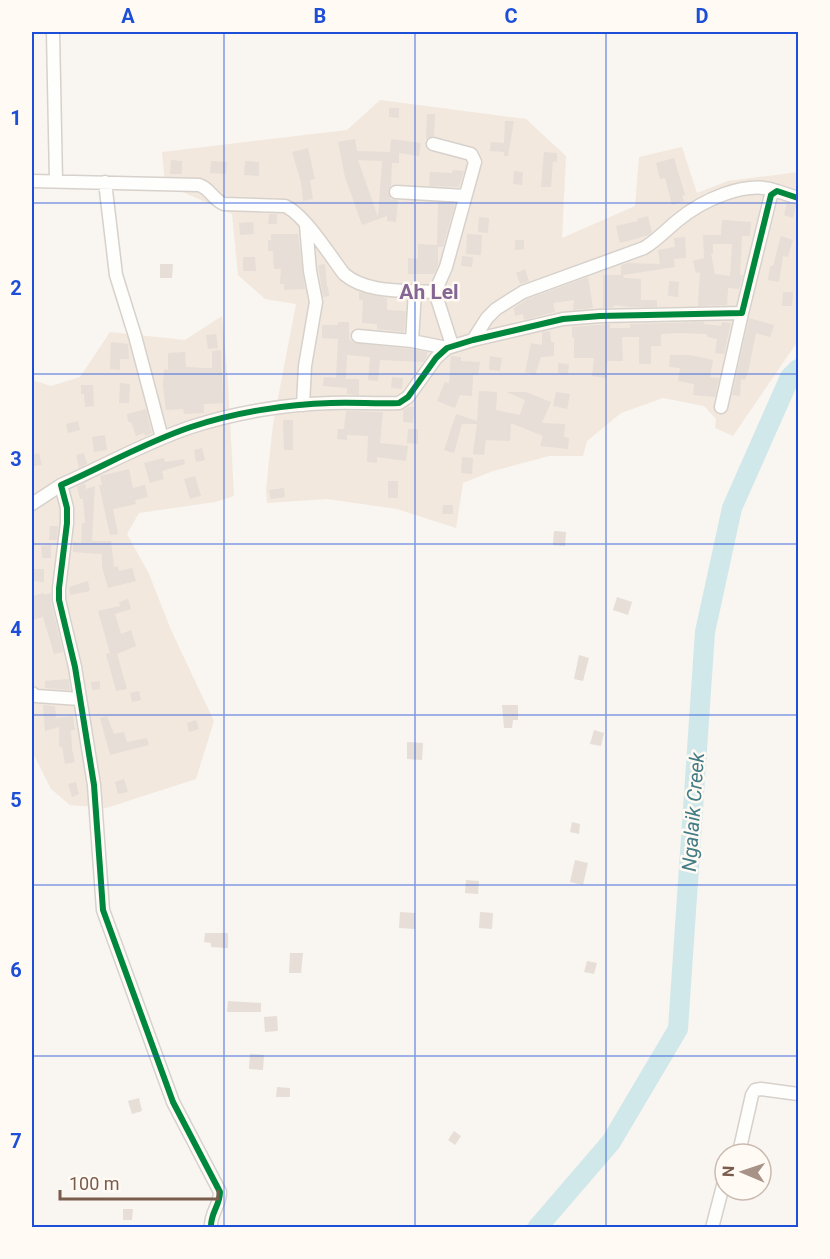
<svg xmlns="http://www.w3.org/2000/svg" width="830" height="1259" viewBox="0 0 830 1259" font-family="Roboto,sans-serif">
<rect width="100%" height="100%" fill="#f9f5f0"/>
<!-- residential -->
<path fill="#f2e8de" d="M380 100 526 119 566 156 562 238 635 206 639 157 682 147 697 193 728 181 798 172V341L733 436 715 428 716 419 704 406 663 398 621 413 587 441 583 456H549L493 471 463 483 456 528 397 509 327 499 267 503 266 489 273 424 296 304 265 299 238 275 232 214 165 184 162 152 347 130Z
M222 316 228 382 234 496 215 502 139 513 127 534 149 574 171 630 214 721 196 779 106 808 70 805 51 789 32 751V380L51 386 80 377 110 332 185 340Z"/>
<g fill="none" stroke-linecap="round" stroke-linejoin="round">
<!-- river -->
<path stroke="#d0e8ea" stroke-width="20" d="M537 1228 611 1142 678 1029 705 632 732 508 790 377 798 369"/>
</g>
<!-- building -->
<path fill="#e6ded7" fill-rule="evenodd" d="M389 108H399V118L389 117Z
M427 114H435L434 136 426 139Z
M505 121H514L508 156H504V152L490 151 491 142 504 143Z
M355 139 357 151 390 152 391 139 421 143 419 156 399 153V163H392L391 186 388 192 391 199 398 200 396 222 387 221V216L362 225 345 177 338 142ZM358 160 382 161 378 217Z
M308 148 315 179 310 180 313 199 303 201 301 182 292 152Z
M544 152 557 153V162L553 161 551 187H541Z
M674 158 685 195 682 196 684 201 672 205 665 178 660 179 656 163Z
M171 160 182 161V174H170Z
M211 161 227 162 226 174 210 173Z
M245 161 259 162V176L244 175Z
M453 170 464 171 459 187 429 186 430 172 452 173Z
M514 171 523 172 522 185 513 184Z
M438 203 455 204 443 247H438V265L434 274H408V258L418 259V244L437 245Z
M787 203 796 206 793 218 784 215Z
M269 214H277V224H268Z
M648 216 652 232 649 235 620 243 616 226 638 221 637 219Z
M479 217 489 218 488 233 478 232Z
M722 220 751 222 750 236H742L740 275H743L739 289 728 288 727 305 698 306 700 272 696 273 693 261 704 258 703 235H721ZM713 244H732L730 276 715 274 711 254H713Z
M253 222 254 234 240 235 239 223Z
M271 234H298L305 289 284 290V284H280L281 269H274L273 251H268V240H271Z
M467 234 482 235 481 255 466 254Z
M781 236 793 240 788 257 783 256 779 282 768 280 770 266H773Z
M685 237 686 258 674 259 675 267 623 275 624 278 641 279V300H657V307H631L614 305V307L603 308V275H621V265L628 263 660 264 658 250 675 247 674 238Z
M515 240H524V249L515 250Z
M462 256 473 257 472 267 461 266Z
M243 257H255L256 271H243Z
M160 264H173L172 278H160Z
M325 264 327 287H328L329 296 323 297 318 265Z
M525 269 529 281 520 284 516 273Z
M588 277 593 308 573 310 574 300 553 303 555 312 524 320 523 314 515 316 514 308 527 299Z
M669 281 679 282 678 297 668 296Z
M359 292 387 298V310L406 311 404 332 377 329V324L362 323 363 300H359Z
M783 292H793L792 306H782Z
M749 318 774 325 770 337 756 333 748 372 745 380 741 379 740 396 732 395Z
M338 322H349V339L354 343 411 349 427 352V357L423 362 380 360 378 381 368 380 370 357 347 355 346 379H359V395L347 394V388L323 386 324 377 336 378 338 339 322 338V325H338Z
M704 322V324L721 326 722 322 731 323 724 354 715 353 717 339 707 337V334L679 333 661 334V346H651V364H639V337H622L623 361H607L606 378 592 376 594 358H574V337L572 338V327L610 324V328H630V324Z
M550 331 551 342H554V356L541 357 535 375 525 372 531 343 542 345V332Z
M216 334 218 348 208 349 206 335Z
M111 342 128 344 129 359H120V370L110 369Z
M221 350 223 403 204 404V413L184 414 183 409 166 410 163 386 164 369 168 370V353L185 352 186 367 204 368H212V351Z
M670 355H689L713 360 710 377 719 378 715 397 693 395 694 384 678 381 680 368 669 367Z
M451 356 461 357V361L480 362 478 375H473L472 396 460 395 455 408 437 401 445 382 449 383Z
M490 356 502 358 500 371 489 370Z
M558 363 569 364 568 374 558 373Z
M392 377 403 378 402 389 391 388Z
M120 383 130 384 129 403H119Z
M81 385H93L94 406 85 407 84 394H81Z
M479 391 497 392 496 410 520 415 525 400 506 392H526L551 402 542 423 565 424 564 437 569 438 568 449 540 446 543 436 511 423 510 441 486 440 484 455 473 454 477 424H462L454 453 444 450 456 414 477 421Z
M556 392 570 394 567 409 553 406Z
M408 407H414L413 423 403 422V410Z
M146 409 152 433 145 436 144 433 136 436 131 422H128L127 414Z
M346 411 383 412 380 443 408 446 406 461 377 457V463L367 462 368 436 347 435V440L337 439 338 429H344Z
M283 420H293V450H284Z
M78 421 80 430 68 433 66 424Z
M408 429H418V444L407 443Z
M105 435 107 450 94 452 92 437Z
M202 448 205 460 196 462 194 450Z
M39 453 42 465 34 466 32 455Z
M84 453 87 464 79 468 76 455Z
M462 457 473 458 472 474 461 473Z
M164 458 165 462 184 459 185 464 162 471 164 479 150 483 144 463Z
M129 469 133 488 145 485 148 497 135 500 136 504 113 509 118 534 110 535 99 485H102L100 476Z
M195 476 201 496 190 499 184 479Z
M388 481H398V498H388Z
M85 483 86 489 95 486 92 541H111L114 567 118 566 119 571 132 568 136 581 108 588 102 567V554L73 552V542L81 543 82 523H85L83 499H80L77 487Z
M284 488 285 497 271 499 269 490Z
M443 505H453V514H442Z
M50 526H58L57 540H49Z
M554 531 566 532 565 546 553 545Z
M51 545V558H42L41 546Z
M34 569H44V582L34 581Z
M88 581 90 591 70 595 69 587Z
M44 593V595L51 593V602L63 652 54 654 43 617 32 620V596Z
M617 597 632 602 628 615 613 610Z
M128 599 131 609 115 614 121 634 131 630 136 646 117 654 127 689 116 691 106 654 110 653 98 611 120 606 119 602Z
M579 655 589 658 583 681 574 679Z
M69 679 70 690 45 688V681Z
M100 681V689L92 690 91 682Z
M139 691 141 700 132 702 130 693Z
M43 705 55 706 56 718 73 716 75 730H71L72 749 75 762 65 764 62 746 59 747V727L45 731Z
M502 705H518V720H513L512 728H504Z
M107 716 114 734 124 732 127 742 147 738 149 745 110 755 100 718Z
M196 720 199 729 189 732 187 723Z
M594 730 604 733 601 746 590 744Z
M407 742 423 743 422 760 407 759Z
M124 779 128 792 118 794 115 782Z
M76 782 79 794 72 797 68 784Z
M572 822 580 824 579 834 570 832Z
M575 860 588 863 583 885 570 882Z
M466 880 479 881 478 894 465 893Z
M400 912 415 913V929L399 928Z
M480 912 493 913 492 929 479 928Z
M205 933H228V948L211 947V943L204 942Z
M290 953H303L301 973H289Z
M587 961 597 963 594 974 584 972Z
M228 1001 261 1003V1012H227Z
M277 1016 278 1031 265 1032 264 1017Z
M250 1054 264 1055 263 1070 249 1069Z
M277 1087 290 1088V1097H276Z
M139 1098 142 1111 132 1114 128 1101Z
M454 1131 461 1136 455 1145 448 1140Z
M123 1209H133L132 1220H123Z"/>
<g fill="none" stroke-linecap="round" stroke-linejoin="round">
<defs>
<path id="minor" d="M53 32 56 181
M433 144 471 154 475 162 446 267 435 292
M32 181 199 185C210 188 213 200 224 204L285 206C304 214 331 257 344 274 367 294 406 290 435 292L452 345
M105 182 116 275 135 336 162 438
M396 192 465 196
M358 336 412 341 447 348
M473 340 487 318 496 309 523 292 644 248C657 240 666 230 677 221 701 201 746 179 777 191
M412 341 415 291
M303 405 305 366 316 302 310 271 306 225
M721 407 742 313
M32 504 61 485
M32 693 36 696 80 699
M737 1154 740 1148 752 1095 755 1090 761 1089 798 1094
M211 1228C210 1213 220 1206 220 1192L173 1102 103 910 94 785 75 667 59 600V588L67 523V508L61 485C104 466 146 442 191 427 233 413 286 404 331 403 354 402 376 404 399 403L408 397 436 358 447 348 473 340 563 319 600 316 742 313 771 195 777 191 798 198
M712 1228 725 1178"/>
</defs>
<!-- minor casing -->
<use href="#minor" stroke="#d7d1cb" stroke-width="15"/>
<!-- minor -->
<use href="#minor" stroke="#fefefd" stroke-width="12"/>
<defs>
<path id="cycleway" d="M211 1228C210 1213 220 1206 220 1192L173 1102 103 910 94 785 75 667 59 600V588L67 523V508L61 485C104 466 146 442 191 427 233 413 286 404 331 403 354 402 376 404 399 403L408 397 436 358 447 348 473 340 563 319 600 316 742 313 771 195 777 191 798 198"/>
</defs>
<!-- cycleway casing -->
<use href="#cycleway" stroke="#fffaf3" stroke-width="10"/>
<!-- cycleway -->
<use href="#cycleway" stroke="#00873e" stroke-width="6"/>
</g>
<!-- grid -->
<path fill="none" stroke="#1d4ed8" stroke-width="1.5" stroke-opacity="0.55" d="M224 32V1228M415 32V1228M606 32V1228M32 203H798M32 374H798M32 544H798M32 715H798M32 885H798M32 1056H798"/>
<g text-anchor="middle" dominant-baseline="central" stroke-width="5" stroke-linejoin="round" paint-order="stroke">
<!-- water labels -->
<g font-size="20" font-style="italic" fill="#437c86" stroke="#fffaf3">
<text transform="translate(693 812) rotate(-86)">Ngalaik Creek</text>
</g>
<!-- quarter labels -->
<g font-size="21" font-weight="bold" fill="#846695" stroke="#fffaf3">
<text x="429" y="292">Ah Lel</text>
</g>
</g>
<!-- border -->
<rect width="830" height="1259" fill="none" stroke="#fffaf3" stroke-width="66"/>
<!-- north arrow -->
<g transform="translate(743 1172) rotate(272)"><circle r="28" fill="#fffaf3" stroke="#cabbb1" stroke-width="1.5"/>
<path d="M0-4.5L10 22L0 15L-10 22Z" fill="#a69286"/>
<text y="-9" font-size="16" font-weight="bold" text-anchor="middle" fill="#7a5c4d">N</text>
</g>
<!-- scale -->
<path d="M60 1190v9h158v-9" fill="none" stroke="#7a5c4d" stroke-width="3"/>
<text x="69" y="1190" font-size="18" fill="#7a5c4d" stroke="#fffaf3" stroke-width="4.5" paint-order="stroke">100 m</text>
<rect x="33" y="33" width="764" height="1193" fill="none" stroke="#1d4ed8" stroke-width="2"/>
<g font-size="20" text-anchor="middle" font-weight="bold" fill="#1d4ed8">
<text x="128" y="23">A</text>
<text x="320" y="23">B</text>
<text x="511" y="23">C</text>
<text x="702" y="23">D</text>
<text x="16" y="125">1</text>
<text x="16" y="295">2</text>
<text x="16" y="466">3</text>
<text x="16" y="636">4</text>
<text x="16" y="807">5</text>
<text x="16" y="977">6</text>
<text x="16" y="1148">7</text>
</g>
</svg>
